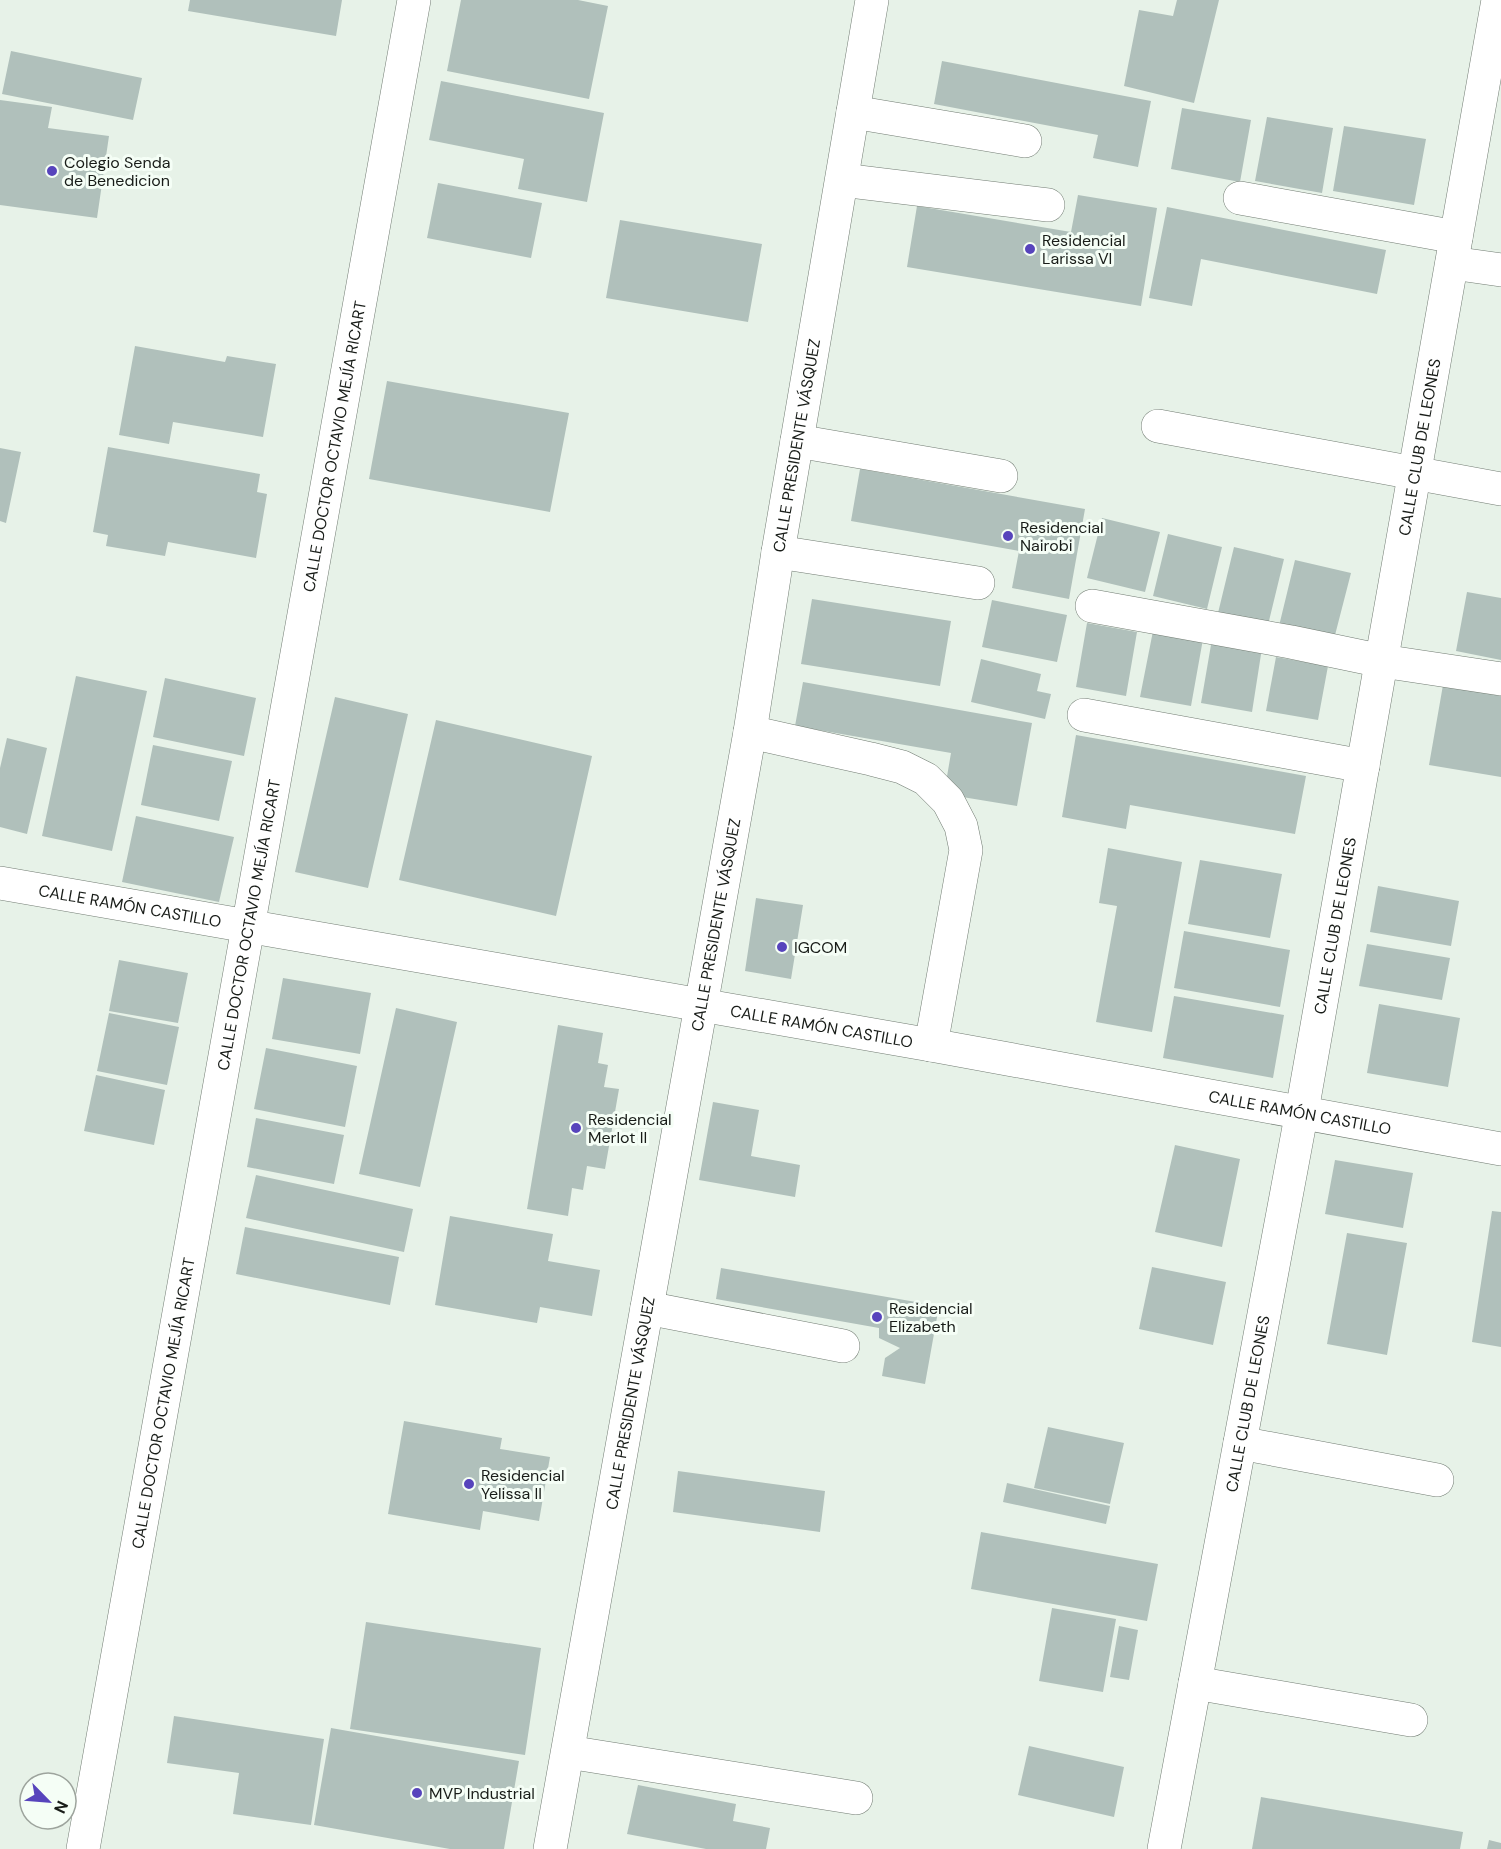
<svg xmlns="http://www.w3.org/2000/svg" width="1501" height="1849" viewBox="0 0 1501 1849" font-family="'DM Sans',sans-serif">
<rect width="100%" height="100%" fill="#e7f2e8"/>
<!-- building -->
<path fill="#b0c0bb" d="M190 0H342L336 36 188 11Z
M461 0H578L608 6 589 99 447 71Z
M1177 0H1219L1194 103 1124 86 1139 10 1173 16Z
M11 51 142 78 133 120 2 94Z
M942 61 1151 101 1138 167 1093 158 1098 135 934 104Z
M441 81 604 113 587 202 518 189 524 159 429 140Z
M0 100 52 107 48 128 109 136 97 218 0 205Z
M1182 108 1251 120 1240 182 1171 169Z
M1267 117 1333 128 1322 193 1255 181Z
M1344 126 1426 139 1414 205 1333 191Z
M438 183 542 203 531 258 427 238Z
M1078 195 1157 208 1141 306 907 267 917 206 1071 232Z
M1167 207 1386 250 1377 294 1201 259 1192 306 1149 298Z
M620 220 762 244 748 322 606 298Z
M135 346 225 362 227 356 276 364 263 437 173 422 169 444 119 435Z
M387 381 569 413 550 512 369 479Z
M108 447 260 474 257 492 267 494 256 558 168 542 165 556 106 546 108 535 93 532Z
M0 448 21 452 6 523 0 521Z
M860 469 1085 509 1069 599 1012 588 1019 551 851 521Z
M1102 518 1160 532 1145 592 1087 578Z
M1168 534 1222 547 1207 609 1153 596Z
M1234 547 1284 559 1268 625 1218 613Z
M1295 560 1351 573 1334 639 1279 626Z
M1467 592 1501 598V660L1456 651Z
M812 599 951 621 940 686 801 664Z
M992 600 1067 615 1057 662 982 647Z
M1087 623 1137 632 1126 696 1076 687Z
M1153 631 1203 639 1191 706 1140 697Z
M1212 639 1262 648 1252 712 1201 703Z
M1276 657 1328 666 1318 720 1266 711Z
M981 659 1041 674 1037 691 1051 694 1045 719 971 702Z
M76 676 147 691 112 851 42 836Z
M165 678 256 698 244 756 153 737Z
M803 682 1032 723 1017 806 944 794 951 753 795 726Z
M1443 685 1501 696V777L1429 765Z
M335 697 408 714 368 888 295 872Z
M436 720 592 756 556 916 399 880Z
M1076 735 1306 776 1295 834 1130 805 1126 829 1062 817Z
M7 738 47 748 27 834 0 827V768Z
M153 745 232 761 219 821 141 805Z
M136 816 234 837 219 902 122 882Z
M1108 848 1182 862 1152 1032 1096 1022 1117 906 1099 903Z
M1200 860 1282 874 1270 938 1188 924Z
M1378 886 1459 901 1451 946 1370 932Z
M756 898 803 905 791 979 745 971Z
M1184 931 1290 950 1280 1007 1174 988Z
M1367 944 1450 958 1442 1000 1359 986Z
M119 960 188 973 178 1023 109 1011Z
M283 978 371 993 360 1054 272 1039Z
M1174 996 1284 1015 1273 1078 1163 1058Z
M1379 1004 1460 1018 1448 1087 1367 1073Z
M396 1008 457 1022 420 1187 359 1174Z
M109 1013 179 1027 167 1085 97 1071Z
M558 1025 603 1033 598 1063 608 1065 604 1087 619 1089 605 1169 587 1166 583 1190 572 1188 568 1216 527 1209Z
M266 1048 357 1066 345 1127 254 1109Z
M96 1075 165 1090 154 1145 84 1131Z
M713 1102 759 1110 751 1156 800 1165 795 1197 699 1180Z
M256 1118 344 1135 334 1184 247 1167Z
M1175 1145 1240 1159 1222 1247 1155 1232Z
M1335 1160 1413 1173 1403 1228 1325 1214Z
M256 1175 413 1209 404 1252 246 1218Z
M1492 1211 1501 1212V1347L1472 1342Z
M450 1216 553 1234 548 1261 600 1270 592 1316 540 1307 537 1323 435 1305Z
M245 1227 399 1257 390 1305 236 1274Z
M1347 1233 1407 1243 1387 1355 1327 1344Z
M1152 1267 1226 1282 1213 1345 1139 1329Z
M721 1268 939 1306 925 1384 882 1376 885 1358 900 1348 879 1338V1328L716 1299Z
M404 1421 502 1438 500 1449 550 1457 539 1521 483 1511 480 1530 388 1514Z
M1048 1427 1124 1443 1110 1504 1034 1488Z
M678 1471 825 1491 820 1532 673 1512Z
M1007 1483 1110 1506 1106 1524 1003 1502Z
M981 1532 1158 1564 1147 1621 971 1589Z
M1052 1608 1116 1619 1103 1692 1039 1681Z
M366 1622 541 1648 525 1755 350 1729Z
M1119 1626 1138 1630 1129 1680 1110 1677Z
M174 1716 324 1739 311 1825 233 1814 239 1773 167 1763Z
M331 1728 519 1761 504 1849H450L314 1825Z
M1029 1746 1124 1767 1114 1817 1018 1795Z
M638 1785 736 1804 733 1821 770 1828 766 1849H706L627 1834Z
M1261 1797 1463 1832 1460 1849H1252Z
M1489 1840 1501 1843V1849H1487Z"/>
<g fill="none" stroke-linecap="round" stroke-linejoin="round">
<defs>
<g id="minor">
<path d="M853 112 1025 141"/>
<path d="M842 180 1048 205"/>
<path d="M1240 198 1456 237"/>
<path d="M1452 263 1501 270"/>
<path d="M1158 426 1501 489"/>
<path d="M797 441 1001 476"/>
<path d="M778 552 978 583"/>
<path d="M1092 606 1291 642 1382 661 1501 679"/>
<path d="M1084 715 1363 766"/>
<path d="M750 732 871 759 902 767 926 779 948 801 961 826 966 850 931 1045"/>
<path id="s1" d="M0 883 931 1045 1501 1149"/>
<path d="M647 1308 843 1346"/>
<path d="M1240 1443 1437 1480"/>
<path d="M1195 1683 1411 1720"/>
<path d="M568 1752 856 1798"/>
<path id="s2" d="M83 1849 414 0"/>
<path id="s3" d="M550 1849 750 732 778 552 872 0"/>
<path id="s4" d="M1164 1849 1302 1111 1498 0"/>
</g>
</defs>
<!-- minor casing -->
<use href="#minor" stroke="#727c73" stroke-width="34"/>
<!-- minor -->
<use href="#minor" stroke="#fff" stroke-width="33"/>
</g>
<!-- markers -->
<g fill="#5744bc" stroke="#f5fef6" stroke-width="2">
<circle cx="52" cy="171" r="6"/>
<circle cx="1030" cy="249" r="6"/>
<circle cx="1008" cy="536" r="6"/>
<circle cx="782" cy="947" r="6"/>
<circle cx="576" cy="1128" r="6"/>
<circle cx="877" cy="1317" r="6"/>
<circle cx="469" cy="1484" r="6"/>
<circle cx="417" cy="1793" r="6"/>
</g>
<g text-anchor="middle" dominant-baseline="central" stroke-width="6" stroke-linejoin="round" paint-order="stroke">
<!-- poi labels -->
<g font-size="16" fill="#181c18" stroke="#f5fef6" text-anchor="start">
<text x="64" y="162">Colegio Senda<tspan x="64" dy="18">de Benedicion</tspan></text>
<text x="1042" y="240">Residencial<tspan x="1042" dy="18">Larissa VI</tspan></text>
<text x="1020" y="527">Residencial<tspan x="1020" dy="18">Nairobi</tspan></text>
<text x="794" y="947">IGCOM</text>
<text x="588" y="1119">Residencial<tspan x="588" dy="18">Merlot II</tspan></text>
<text x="889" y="1308">Residencial<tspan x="889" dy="18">Elizabeth</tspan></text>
<text x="481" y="1475">Residencial<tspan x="481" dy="18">Yelissa II</tspan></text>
<text x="429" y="1793">MVP Industrial</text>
</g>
<!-- street labels -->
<g font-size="16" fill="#181c18" stroke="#f5fef6">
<text stroke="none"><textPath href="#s2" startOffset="1425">CALLE DOCTOR OCTAVIO MEJÍA RICART</textPath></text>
<text stroke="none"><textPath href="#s3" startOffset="1425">CALLE PRESIDENTE VÁSQUEZ</textPath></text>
<text stroke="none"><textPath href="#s4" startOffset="1425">CALLE CLUB DE LEONES</textPath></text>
<text stroke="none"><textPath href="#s1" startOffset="132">CALLE RAMÓN CASTILLO</textPath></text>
<text stroke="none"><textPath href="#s2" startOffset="939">CALLE DOCTOR OCTAVIO MEJÍA RICART</textPath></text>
<text stroke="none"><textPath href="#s3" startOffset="939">CALLE PRESIDENTE VÁSQUEZ</textPath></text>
<text stroke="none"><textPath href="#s4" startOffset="939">CALLE CLUB DE LEONES</textPath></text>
<text stroke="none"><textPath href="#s1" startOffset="834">CALLE RAMÓN CASTILLO</textPath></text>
<text stroke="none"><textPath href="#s1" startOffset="1320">CALLE RAMÓN CASTILLO</textPath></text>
<text stroke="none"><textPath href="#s2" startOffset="453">CALLE DOCTOR OCTAVIO MEJÍA RICART</textPath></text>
<text stroke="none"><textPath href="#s4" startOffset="453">CALLE CLUB DE LEONES</textPath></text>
<text stroke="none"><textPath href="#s3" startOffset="453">CALLE PRESIDENTE VÁSQUEZ</textPath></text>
</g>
</g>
<!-- north arrow -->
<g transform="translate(48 1801) rotate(115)"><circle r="28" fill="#f5fef6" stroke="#9da49d" stroke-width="1.5"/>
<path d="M0-4.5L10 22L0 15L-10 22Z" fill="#5744bc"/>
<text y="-9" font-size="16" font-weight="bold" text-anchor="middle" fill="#181c18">N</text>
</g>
</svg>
